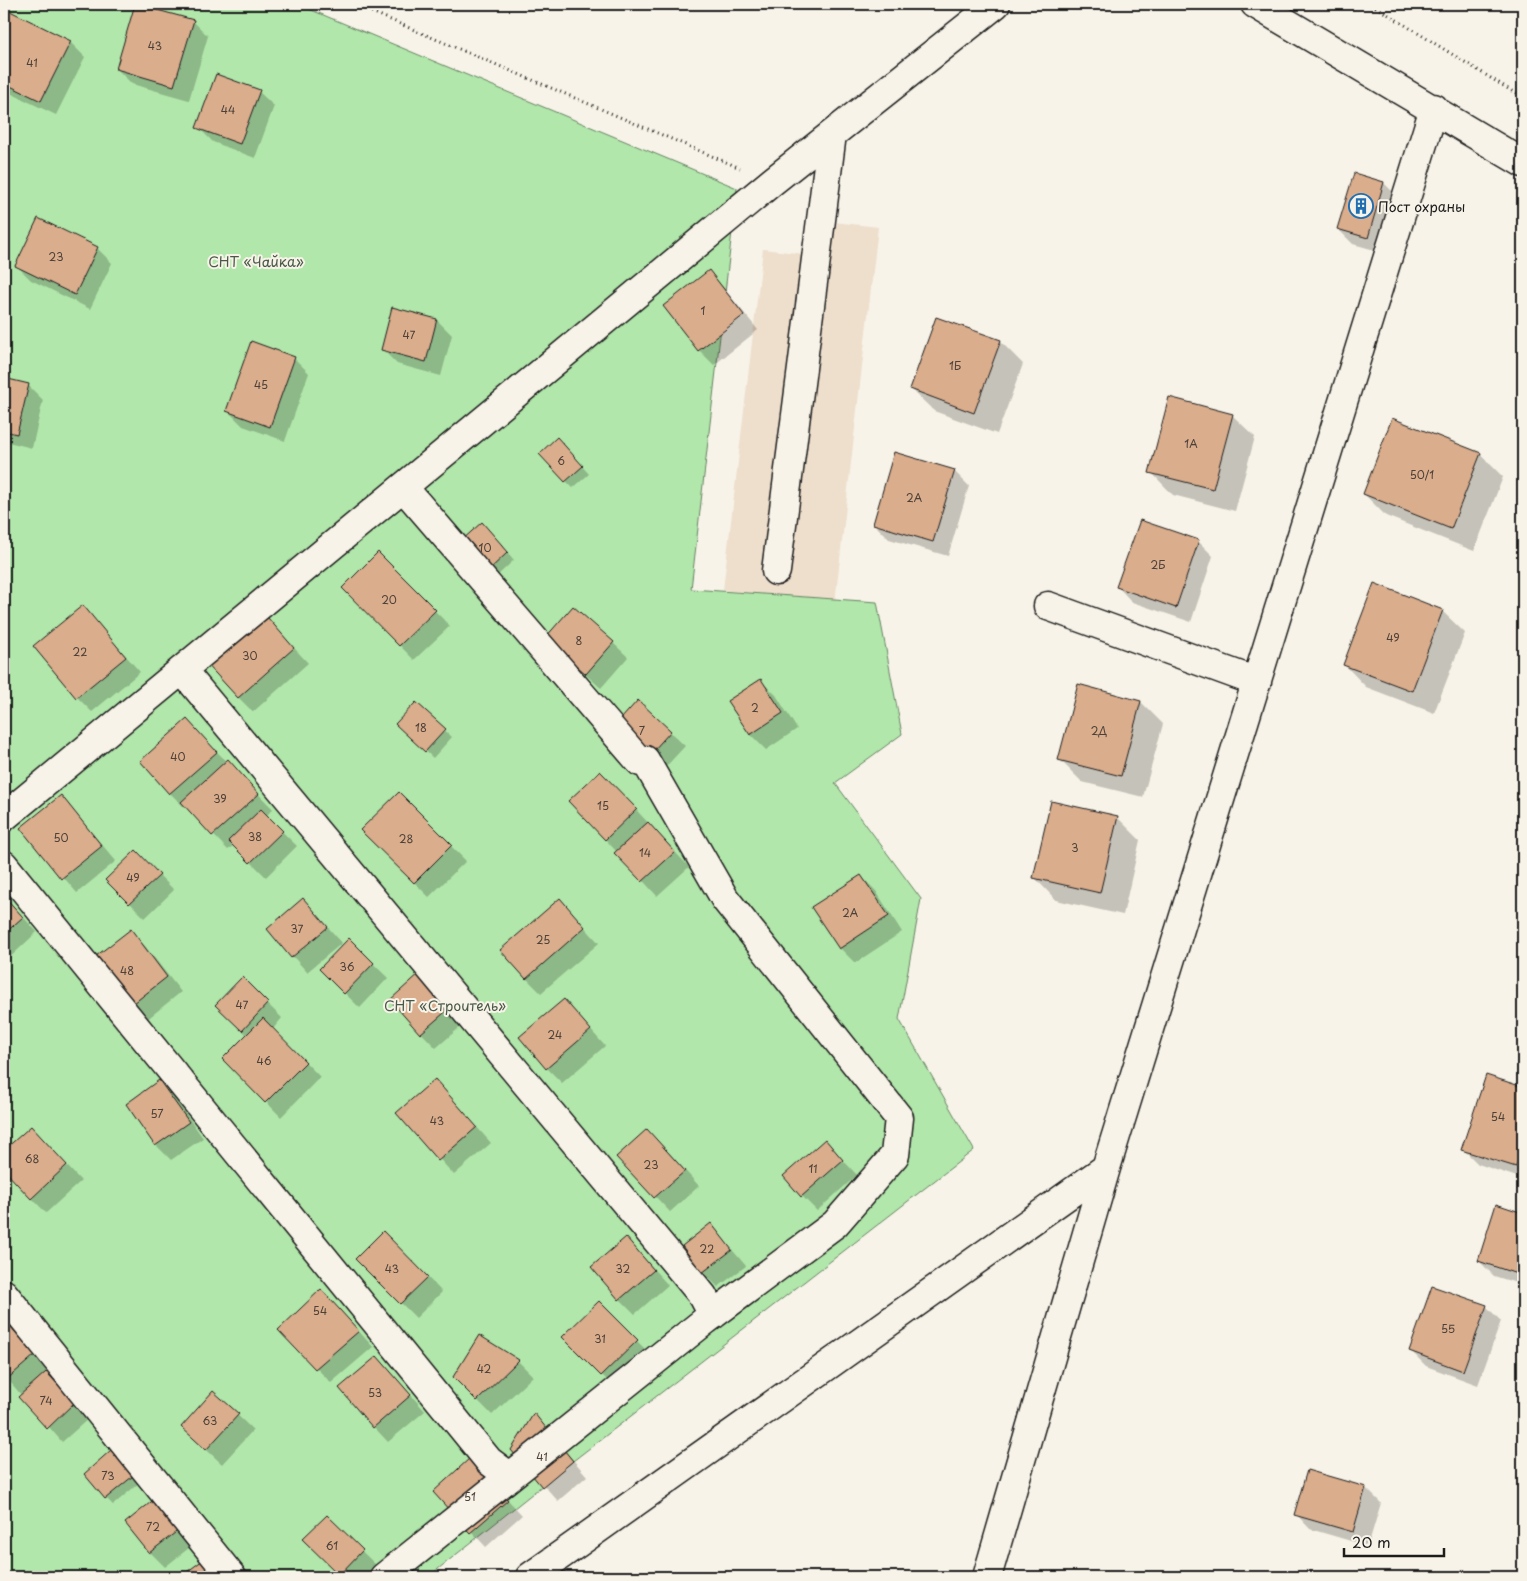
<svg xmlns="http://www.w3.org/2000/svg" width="1527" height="1581" viewBox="0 0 1527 1581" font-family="'Playpen Sans',sans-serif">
<rect width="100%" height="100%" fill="#f7f3e8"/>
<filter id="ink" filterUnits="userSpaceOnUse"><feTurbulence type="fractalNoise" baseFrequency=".02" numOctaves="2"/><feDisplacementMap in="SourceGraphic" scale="10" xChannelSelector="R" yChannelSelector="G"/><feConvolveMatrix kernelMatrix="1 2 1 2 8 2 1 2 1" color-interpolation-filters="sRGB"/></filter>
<g filter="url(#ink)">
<!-- built -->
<path fill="#eedecc" d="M833 222 878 227 835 602 723 590 763 249 829 257Z"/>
<!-- green -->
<path fill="#b1e7aa" stroke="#668263" d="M4 4H297L737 188 691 589 877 602 902 734 835 783 921 899 899 1019 974 1150 573 1461 428 1577H4Z"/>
<!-- shadow -->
<path fill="#0003" d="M11 13 70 42 85 57 56 115 4 90V28Z
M193 21 208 36 189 100 132 84 117 69Z
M259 92 274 106 255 158 213 142 198 127Z
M1355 175 1384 183 1399 198 1382 252 1353 244 1338 229Z
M97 248 112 263 90 309 31 280 16 265Z
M709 272 723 287 758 330 714 365 699 350Z
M437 320 452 335 441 376 397 364 382 349Z
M1000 341 1023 364 997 434 934 411 911 389Z
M294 358 309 373 285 441 243 426 228 411Z
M4 379 28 385 43 400 32 448 4 441Z
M1232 415 1255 437 1235 511 1173 495 1151 472Z
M564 446 589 474 573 488 566 481Z
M1480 454 1503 477 1474 551 1386 516 1364 494Z
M954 471 969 486 948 556 889 539 874 524Z
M489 531 514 560 496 577 489 570Z
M1198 541 1213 556 1191 622 1132 602 1118 587Z
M378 554 450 626 414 660 343 588Z
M83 607 140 672 92 712 77 697Z
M1442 611 1465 633 1434 713 1366 687 1344 664Z
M262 613 308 663 253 712 238 697Z
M613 643 628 657 601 688 561 653Z
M761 681 776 695 797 729 766 750 751 735 729 702Z
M1141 702 1163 724 1143 797 1082 782 1059 759Z
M416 703 452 737 433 758 404 731Z
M187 721 273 809 266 816 297 846 266 877 234 845 228 850 186 807 185 808 170 793 142 761Z
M614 729 670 732 685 746 660 773Z
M615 787 689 867 657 896 605 839Z
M399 794 466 861 429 897 362 830Z
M61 797 116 861 77 893 22 828Z
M1117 817 1140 840 1123 915 1056 900 1034 877Z
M136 852 174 890 145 918 107 880Z
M861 876 876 891 902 932 855 963 840 948Z
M4 896 37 932 4 963Z
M303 899 342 943 307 972 268 929Z
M560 900 599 943 541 993 526 978Z
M130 931 145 946 181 992 140 1025 125 1010Z
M349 940 388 978 360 1008 320 969Z
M242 979 282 1018 273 1029 320 1077 281 1117 224 1059 247 1035 231 1020Z
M436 989 466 1022 436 1048 391 1001Z
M564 1000 605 1046 562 1083 547 1068Z
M1487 1076 1523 1088V1179L1478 1164 1463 1149Z
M435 1080 491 1143 454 1175 398 1113Z
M159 1082 174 1097 203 1138 171 1160 156 1145 127 1104Z
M31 1127 81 1181 46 1213 4 1169V1152Z
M825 1141 857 1175 817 1211 802 1196Z
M662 1145 699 1186 670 1212 618 1157Z
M1497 1205 1523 1214V1285L1494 1276 1479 1261Z
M711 1225 746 1266 718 1287 703 1272Z
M383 1232 442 1292 416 1318 357 1259Z
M626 1239 668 1285 635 1314 620 1299Z
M599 1303 652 1356 617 1390 564 1337Z
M336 1306 373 1347 331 1383 280 1330Z
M1486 1306 1501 1321 1478 1385 1426 1366 1411 1351Z
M4 1320 49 1370 45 1373 89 1418 62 1442 4 1375Z
M479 1337 518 1361 533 1376 492 1415 455 1377Z
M377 1357 425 1411 388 1442 374 1427Z
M213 1392 253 1430 222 1464 197 1441Z
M534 1415 587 1476 558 1501 512 1450Z
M111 1452 139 1483 113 1505 106 1498Z
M485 1475 522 1515 486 1547 435 1492Z
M1366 1488 1381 1503 1368 1546 1310 1529 1296 1514Z
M156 1500 194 1544 165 1567 150 1552Z
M327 1517 377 1566 366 1577H342L304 1539Z"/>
<!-- building -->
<path fill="#daad8c" stroke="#1c1c1c" d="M135 4 194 20 174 86 116 69Z
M10 11 71 41 41 101 4 83V25Z
M216 74 260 90 240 144 196 128Z
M1354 173 1384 182 1368 238 1337 229Z
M38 218 98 247 75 295 15 266Z
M709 270 744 315 698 351 663 306Z
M392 307 437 319 426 362 381 350Z
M936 317 1001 340 974 413 910 389Z
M251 341 295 357 270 427 226 411Z
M4 378 29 384 17 434 4 431Z
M1169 397 1233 414 1213 489 1149 473Z
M1392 418 1481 453 1451 529 1363 494Z
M557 437 583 466 565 482 539 454Z
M894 452 955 470 933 542 873 524Z
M1140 520 1199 540 1176 608 1116 587Z
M482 522 508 552 488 571 461 541Z
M378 552 436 610 399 646 342 588Z
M1374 583 1443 610 1412 691 1343 665Z
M83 605 126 657 76 698 33 646Z
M573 606 614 642 586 674 545 638Z
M262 611 294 648 238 698 205 662Z
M761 679 783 713 750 735 727 701Z
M1078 684 1141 701 1121 776 1058 760Z
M638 700 671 731 645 760 612 729Z
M416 702 446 729 425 752 395 724Z
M187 719 217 752 169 794 140 761Z
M228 759 259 794 212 836 181 802Z
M600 771 637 809 605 840 568 801Z
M399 792 452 845 414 883 360 830Z
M61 795 102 846 61 879 20 828Z
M1051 801 1118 816 1100 893 1033 878Z
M261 809 283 831 250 863 228 841Z
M648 822 675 852 642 882 614 853Z
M136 850 160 875 129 904 105 880Z
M861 875 889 916 839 949 811 907Z
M4 896 23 917 4 934Z
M303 898 328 927 291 958 267 929Z
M560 898 585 927 526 979 500 950Z
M131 929 167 977 124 1011 87 963Z
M349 938 374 963 344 994 319 969Z
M421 972 452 1006 420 1034 390 1000Z
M242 977 268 1003 242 1031 215 1005Z
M564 999 591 1030 546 1069 519 1037Z
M263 1018 306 1062 265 1103 222 1059Z
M1486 1075 1523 1087V1145L1516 1167 1461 1150Z
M435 1079 477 1127 438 1161 396 1113Z
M159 1080 189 1122 155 1146 126 1104Z
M31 1126 67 1165 31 1199 4 1170V1150Z
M647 1129 685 1171 654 1198 616 1157Z
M825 1139 843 1160 801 1197 783 1176Z
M1496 1204 1523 1213V1276L1478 1261Z
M711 1223 732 1250 702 1273 682 1246Z
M383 1231 428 1277 400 1304 355 1259Z
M626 1237 654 1270 619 1300 591 1267Z
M1432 1286 1487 1305 1463 1371 1409 1351Z
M321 1289 359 1331 315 1369 278 1330Z
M599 1301 638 1340 601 1376 562 1337Z
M4 1319 35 1355 6 1380 4 1377Z
M479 1335 519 1360 477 1401 453 1377Z
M377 1356 411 1395 373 1428 339 1388Z
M46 1372 75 1402 47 1429 18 1397Z
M213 1391 239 1414 206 1450 181 1427Z
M534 1413 573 1461 542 1487 511 1450Z
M111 1450 133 1476 105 1499 84 1474Z
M470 1458 508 1500 470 1533 433 1492Z
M1307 1470 1366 1487 1353 1532 1294 1515Z
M156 1498 180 1529 149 1553 125 1523Z
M327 1515 363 1550 339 1575 302 1539Z
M203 1560 215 1577H180Z"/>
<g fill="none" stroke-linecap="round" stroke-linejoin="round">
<defs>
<path id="minor" d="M1255 4 1523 163
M776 571 832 134
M1048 606 1257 682
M182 670 703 1296 713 1315
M4 817 773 181 996 4
M4 865 489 1461 509 1476
M4 1294 232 1577
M384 1577 706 1320 835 1224 895 1155 899 1118 725 899 645 760 640 762 403 487
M530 1577 1106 1168
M987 1577 1106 1168 1434 108"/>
</defs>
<!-- minor casing -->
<use href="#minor" stroke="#1c1c1c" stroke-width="31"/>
<!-- path -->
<path stroke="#1c1c1c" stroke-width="3" stroke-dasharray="1 4" stroke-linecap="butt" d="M353 4 740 168
M1371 4 1523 98"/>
<!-- minor -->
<use href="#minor" stroke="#f7f3e8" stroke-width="28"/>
</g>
</g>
<!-- icons -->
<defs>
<symbol id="building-ring" viewBox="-11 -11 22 22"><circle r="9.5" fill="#f7f3e8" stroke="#1f6fb2" stroke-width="1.5"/><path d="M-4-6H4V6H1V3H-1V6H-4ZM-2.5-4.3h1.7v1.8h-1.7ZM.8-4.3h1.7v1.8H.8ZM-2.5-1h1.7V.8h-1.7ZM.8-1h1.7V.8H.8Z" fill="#1f6fb2"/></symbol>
</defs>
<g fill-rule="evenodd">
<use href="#building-ring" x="1347" y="192" width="28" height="28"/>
</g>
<g text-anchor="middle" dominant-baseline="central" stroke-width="4" stroke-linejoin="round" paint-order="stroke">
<!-- number labels -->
<g font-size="11" fill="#4c4038">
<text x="155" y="45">43</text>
<text x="32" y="62">41</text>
<text x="228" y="109">44</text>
<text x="56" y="256">23</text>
<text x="703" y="310">1</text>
<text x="409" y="334">47</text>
<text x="955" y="365">1Б</text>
<text x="261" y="384">45</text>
<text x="1191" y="443">1А</text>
<text x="561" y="460">6</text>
<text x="1422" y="474">50/1</text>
<text x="914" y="497">2А</text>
<text x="485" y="547">10</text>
<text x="1158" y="564">2Б</text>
<text x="389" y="599">20</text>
<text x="1393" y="637">49</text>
<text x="579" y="640">8</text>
<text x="80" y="651">22</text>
<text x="250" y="655">30</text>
<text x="755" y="707">2</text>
<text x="421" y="727">18</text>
<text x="642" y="730">7</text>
<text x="1099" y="730">2Д</text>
<text x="178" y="756">40</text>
<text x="220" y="798">39</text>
<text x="603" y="805">15</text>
<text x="255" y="836">38</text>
<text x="61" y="837">50</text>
<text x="406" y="838">28</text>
<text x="1075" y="847">3</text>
<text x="645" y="852">14</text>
<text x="133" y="877">49</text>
<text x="850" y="912">2А</text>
<text x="297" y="928">37</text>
<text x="543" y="939">25</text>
<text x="347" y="966">36</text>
<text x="127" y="970">48</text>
<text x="242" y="1004">47</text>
<text x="555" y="1034">24</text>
<text x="264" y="1060">46</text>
<text x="157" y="1113">57</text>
<text x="1498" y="1116">54</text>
<text x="437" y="1120">43</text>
<text x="32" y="1158">68</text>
<text x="651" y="1164">23</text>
<text x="813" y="1168">11</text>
<text x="707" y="1248">22</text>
<text x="392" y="1268">43</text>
<text x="623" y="1268">32</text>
<text x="320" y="1310">54</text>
<text x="1448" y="1328">55</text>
<text x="600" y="1338">31</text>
<text x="484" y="1368">42</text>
<text x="375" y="1392">53</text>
<text x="46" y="1400">74</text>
<text x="210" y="1420">63</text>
<text x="542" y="1456">41</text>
<text x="108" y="1475">73</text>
<text x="470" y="1496">51</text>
<text x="153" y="1526">72</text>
<text x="332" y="1545">61</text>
</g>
<!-- poi labels -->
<g font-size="14" fill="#1c1c1c" stroke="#f7f3e8" text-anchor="start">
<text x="1378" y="206">Пост охраны</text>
</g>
<!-- park labels -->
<g font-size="14" fill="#495947" stroke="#f7f3e8">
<text x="256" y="261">СНТ «Чайка»</text>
<text x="445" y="1005">СНТ «Строитель»</text>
</g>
</g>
<!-- margin -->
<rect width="1527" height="1581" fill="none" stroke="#f7f3e8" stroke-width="20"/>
<rect x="10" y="10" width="1507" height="1561" fill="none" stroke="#1c1c1c" stroke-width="2" filter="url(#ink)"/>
<!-- scale -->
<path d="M1344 1548v8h100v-8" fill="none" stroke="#1c1c1c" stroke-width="2.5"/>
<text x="1352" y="1548" font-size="15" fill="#1c1c1c" stroke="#f7f3e8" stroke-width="4" paint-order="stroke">20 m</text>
</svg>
